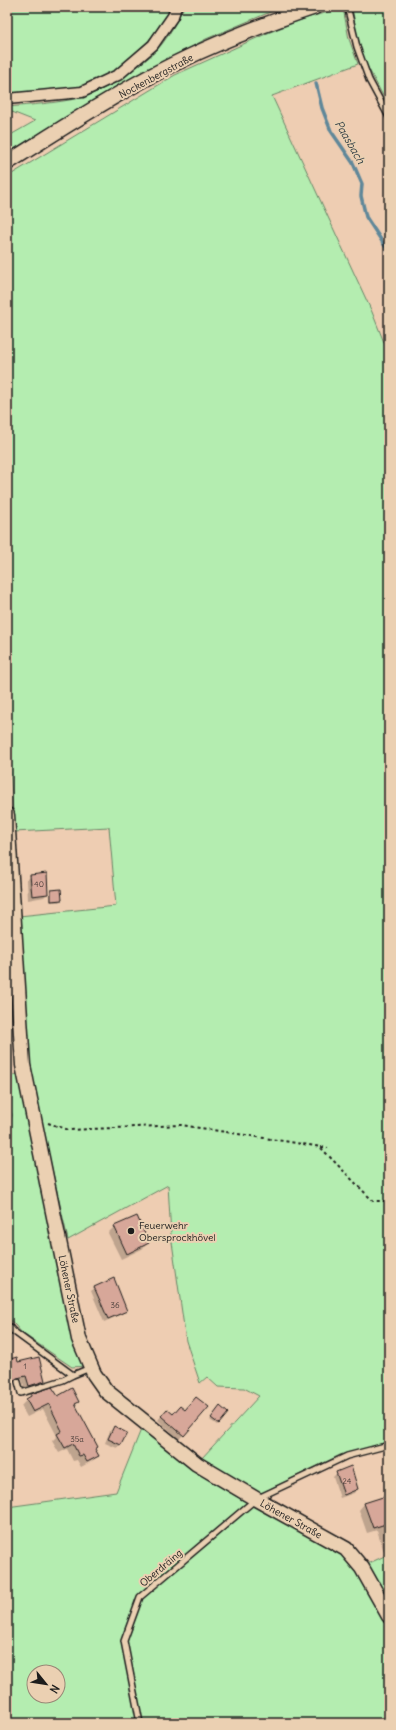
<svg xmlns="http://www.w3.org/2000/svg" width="396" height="1730" viewBox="0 0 396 1730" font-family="Delius,sans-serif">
<rect width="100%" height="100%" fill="#eecdb2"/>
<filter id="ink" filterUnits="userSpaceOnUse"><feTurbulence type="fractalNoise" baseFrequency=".025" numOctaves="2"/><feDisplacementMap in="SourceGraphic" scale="8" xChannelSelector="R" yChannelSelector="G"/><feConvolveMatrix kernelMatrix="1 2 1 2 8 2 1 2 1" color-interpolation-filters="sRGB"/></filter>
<g filter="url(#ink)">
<!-- green -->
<path fill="#b4edb0" stroke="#688466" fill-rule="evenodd" d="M7 7H172L169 15 148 41 116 71 80 88 7 96Z
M184 7H282L206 39 103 95 7 153V137L35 121 7 110V107C31 105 56 103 80 98 103 93 148 62 162 44 171 33 177 20 184 7Z
M352 7H389V107L365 62 357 36Z
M343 8 349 39 358 64 272 96 372 312 389 355V1443L340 1455 257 1495 201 1459 259 1396 244 1388 218 1387 207 1377 200 1383 186 1341 171 1235 168 1185 68 1240 30 1071 19 916 116 906 109 827 14 832 7 710V522L10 520 7 493V177L175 75 270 32 306 18Z
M20 1074 34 1155 49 1228 85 1366 72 1367 22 1333 7 1316V1076Z
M142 1427 168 1451 210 1481 267 1514 340 1552 358 1570 389 1629V1723H7V1507L116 1492ZM34 1672H58V1696H34Z
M389 1554V1606L365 1565Z"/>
<!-- shadow -->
<path fill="#0003" d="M31 876 47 894 44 897 28 900 27 880Z
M51 891 61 900 59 902H50V893Z
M7 1099 13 1115 11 1122 7 1127Z
M136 1217 148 1243 142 1249 121 1259 108 1233 114 1227Z
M95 1288 126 1310 122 1314 104 1322 91 1291Z
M8 1361 18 1363 44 1381 40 1385 25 1390 22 1379 9 1384 7 1376Z
M31 1395 57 1397 78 1402 75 1405 98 1456 92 1461 81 1467 77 1460 73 1461 67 1449 59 1453 52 1441 57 1436 43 1409 27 1417 21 1406Z
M180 1407 183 1435 179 1439 158 1420 163 1414 172 1415Z
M218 1409 227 1413 217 1425 210 1420Z
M114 1428 121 1445 117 1448 105 1443 110 1431Z
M337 1473 357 1489 354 1493 340 1498 333 1477Z
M385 1497 389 1508V1550L384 1552 377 1530 367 1533 359 1510 364 1504Z"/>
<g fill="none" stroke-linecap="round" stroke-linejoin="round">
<!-- stream -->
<path stroke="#5f8799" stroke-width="3.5" d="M316 83 322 108 331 131 353 163 362 184 361 196 366 217 389 252"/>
</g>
<!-- building -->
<path fill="#d7a799" stroke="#1c1c1c" d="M47 873 48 894 32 896 30 875Z
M61 889 62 900 51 901V890Z
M137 1216 149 1243 127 1254 114 1226Z
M114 1278 127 1311 108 1319 94 1287Z
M17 1357 18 1362 39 1357 45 1381 29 1386 26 1376 17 1378 13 1381 7 1360Z
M52 1387 58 1396 72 1388 79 1402 75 1404 98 1447 95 1449 99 1456 87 1462 83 1455 79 1456 73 1444 65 1448 57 1434 62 1431 49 1404 33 1412 26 1399 31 1396V1394Z
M196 1397 209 1407 184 1436 161 1416 167 1409 173 1414 180 1406 185 1410Z
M220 1406 228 1413 219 1424 211 1418Z
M114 1426 127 1433 121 1445 108 1439Z
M351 1466 358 1489 344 1495 336 1472Z
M386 1496 389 1505V1508L386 1509 389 1523 373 1528 364 1503Z"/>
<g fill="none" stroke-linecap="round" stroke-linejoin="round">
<defs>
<path id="lane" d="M348 10 357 47 369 80 389 117
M7 1324 13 1331 73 1375 90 1368
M18 1382 21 1393 63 1380 73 1375
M140 1723 124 1641 140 1597 256 1499 347 1456 389 1445"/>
<path id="street" d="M7 99 82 92 118 75 153 45 173 16 176 7"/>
<path id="secondary" d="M7 163C53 134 99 104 147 78 200 49 258 26 315 7
M7 815 23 1065 79 1339 94 1374 106 1391 197 1464 256 1499 346 1549 362 1568 389 1616"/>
</defs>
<!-- lane casing -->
<use href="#lane" stroke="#1c1c1c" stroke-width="8"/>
<!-- street casing -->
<use href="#street" stroke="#1c1c1c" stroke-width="13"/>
<!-- secondary casing -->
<use href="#secondary" stroke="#1c1c1c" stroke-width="17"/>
<!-- path -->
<path stroke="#1c1c1c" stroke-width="2" stroke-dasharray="3 3" stroke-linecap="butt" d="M48 1123 69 1130 181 1125 328 1148
M321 1148 373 1201H389"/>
<!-- lane -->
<use href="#lane" stroke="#ebd0b2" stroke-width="5"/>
<!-- street -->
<use href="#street" stroke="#ebd0b2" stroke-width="10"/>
<!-- secondary -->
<use href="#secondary" stroke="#ebd0b2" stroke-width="14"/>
</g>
</g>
<!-- markers -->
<circle fill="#1c1c1c" stroke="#ebd0b2" stroke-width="1.5" cx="131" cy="1231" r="4"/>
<g text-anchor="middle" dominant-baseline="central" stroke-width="4" stroke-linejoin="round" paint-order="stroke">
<!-- number labels -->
<g font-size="8" fill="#4b3f3b">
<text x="39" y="884">40</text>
<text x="115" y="1305">36</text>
<text x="25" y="1366">1</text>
<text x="77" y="1439">35a</text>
<text x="347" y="1481">24</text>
</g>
<!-- street labels -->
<g font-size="10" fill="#1c1c1c" stroke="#ebd0b2">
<text transform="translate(156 76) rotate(-28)">Nockenbergstraße</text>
<text transform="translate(69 1289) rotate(78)">Löhener Straße</text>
<text transform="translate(291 1519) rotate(29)">Löhener Straße</text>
<text transform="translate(161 1568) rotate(-40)">Oberdräing</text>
</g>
<!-- poi labels -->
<g font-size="10" fill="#1c1c1c" stroke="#ebd0b2" text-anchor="start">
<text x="139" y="1225">Feuerwehr<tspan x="139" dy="12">Obersprockhövel</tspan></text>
</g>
<!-- water labels -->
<g font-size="11" font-style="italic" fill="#324046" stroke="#ebd0b2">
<text transform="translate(350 142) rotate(60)">Paasbach</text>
</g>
</g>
<!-- margin -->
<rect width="396" height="1730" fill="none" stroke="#ebd0b2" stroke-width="24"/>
<rect x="12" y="12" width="372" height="1706" fill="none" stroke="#1c1c1c" stroke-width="1.5" filter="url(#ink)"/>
<!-- north arrow -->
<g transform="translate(46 1684) rotate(120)"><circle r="19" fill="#ebd0b2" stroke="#988876"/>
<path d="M0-3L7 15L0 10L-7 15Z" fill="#1c1c1c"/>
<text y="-6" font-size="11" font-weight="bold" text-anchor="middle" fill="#1c1c1c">N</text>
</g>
</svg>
